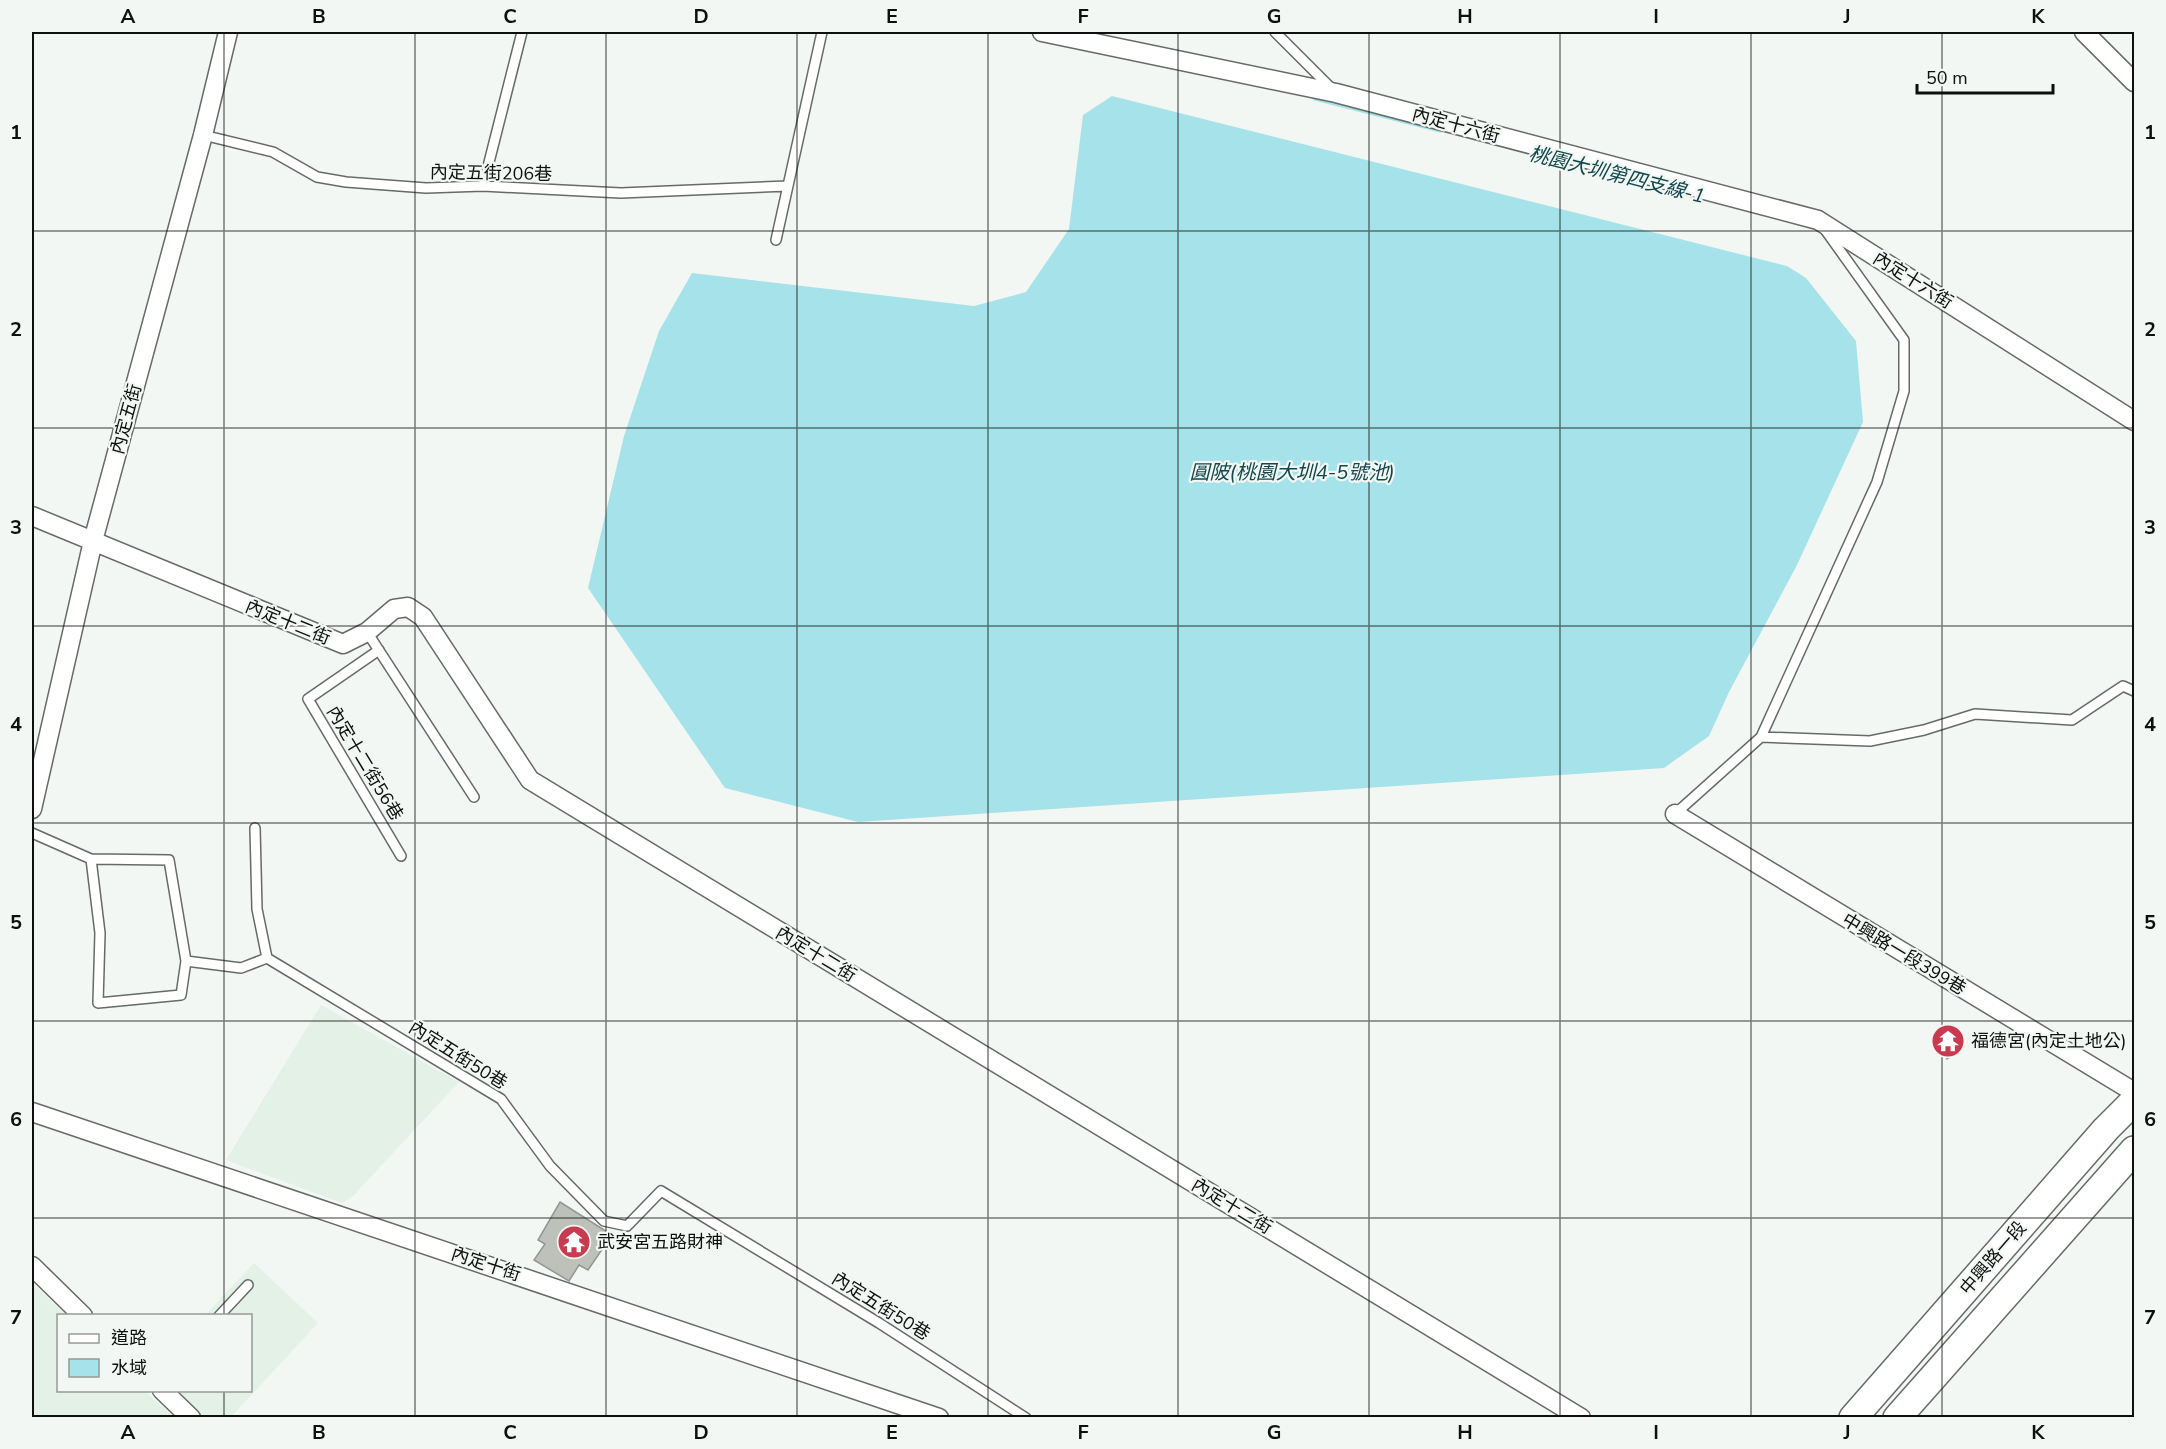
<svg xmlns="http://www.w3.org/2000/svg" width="2166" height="1449" viewBox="0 0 2166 1449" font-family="'Nunito Sans','Noto Sans TC',sans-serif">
<rect width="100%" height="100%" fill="#f2f7f3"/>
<!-- built -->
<path fill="#e4f1e7" d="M321 1005 459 1082 353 1196 342 1203 226 1160Z
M254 1263 318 1323 231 1417H191L162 1391 250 1390V1316L205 1315Z
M32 1283 66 1315 58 1316V1390L145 1391 174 1417H32Z"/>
<!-- water -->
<path fill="#a6e2e9" d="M1112 96 1787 266 1806 278 1856 341 1863 422 1797 565 1729 692 1709 736 1664 768 858 822 725 788 588 588 624 436 659 331 692 273 974 306 1026 292 1069 229 1083 115Z"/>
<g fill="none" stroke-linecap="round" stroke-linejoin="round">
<!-- stream -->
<path stroke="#a6e2e9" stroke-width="5" d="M1315 98 1440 130"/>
</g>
<!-- building -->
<path fill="#bec0ba" stroke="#949791" stroke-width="1.5" d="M1949 1025 1961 1050 1947 1059 1934 1033Z
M560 1202 612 1235 588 1270 579 1265 569 1281 534 1260 545 1244 538 1240Z"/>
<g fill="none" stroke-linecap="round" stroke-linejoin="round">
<defs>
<path id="lane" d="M1275 32 1332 89
M203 135 273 152 317 177 346 182 426 188 483 186 621 193 788 186
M483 186 522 32
M776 240 822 32
M367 632 474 797
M379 650 308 699 401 856
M1761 737 1877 482 1904 391V340L1826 231
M1675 814 1761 737 1870 741 1924 730 1975 714 2072 720 2123 686 2134 691
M255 828 257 909 267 958
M32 833 91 859 169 860 186 961 241 968 267 958 501 1099 550 1166 604 1221 627 1226 661 1191 879 1323 1026 1418
M91 859 100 933 98 1003 181 995 186 961
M219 1316 248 1285"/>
<path id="street" d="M1042 32 1336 93 1818 220 2134 421
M2084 32 2134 82
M32 516 343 644 367 632 394 609 408 607 423 617 530 780 1581 1418
M32 809 93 541 203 135 228 32
M1675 814 2134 1092
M32 1112 939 1418
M32 1266 83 1316
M162 1390 191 1418"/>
<path id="secondary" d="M1853 1418 2106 1129 2134 1101
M1897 1418 2134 1150"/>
</defs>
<!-- lane casing -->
<use href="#lane" stroke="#666b67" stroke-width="12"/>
<!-- street casing -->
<use href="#street" stroke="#666b67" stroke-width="21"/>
<!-- secondary casing -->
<use href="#secondary" stroke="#666b67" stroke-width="30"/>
<!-- lane -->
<use href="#lane" stroke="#fff" stroke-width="9"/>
<!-- street -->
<use href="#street" stroke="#fff" stroke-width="18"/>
<!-- secondary -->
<use href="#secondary" stroke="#fff" stroke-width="27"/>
</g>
<!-- grid -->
<path fill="none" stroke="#0e100e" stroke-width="1.5" stroke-opacity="0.55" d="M224 32V1316M415 32V1418M606 32V1418M797 32V1418M988 32V1418M1178 32V1418M1369 32V1418M1560 32V1418M1751 32V1418M1942 32V1418M32 231H2134M32 428H2134M32 626H2134M32 823H2134M32 1021H2134M32 1218H2134M224 1390V1418"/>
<!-- icons -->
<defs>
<symbol id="temple-disc" viewBox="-11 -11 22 22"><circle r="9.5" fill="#c93950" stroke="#f2f7f3"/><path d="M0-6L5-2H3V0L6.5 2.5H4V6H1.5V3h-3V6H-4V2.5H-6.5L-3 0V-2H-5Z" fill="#fff"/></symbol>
</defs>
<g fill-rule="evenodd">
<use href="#temple-disc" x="1929" y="1022" width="38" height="38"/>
<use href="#temple-disc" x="555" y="1223" width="38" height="38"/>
</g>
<g text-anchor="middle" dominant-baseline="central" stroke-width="4.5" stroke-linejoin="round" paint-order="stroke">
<!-- street labels -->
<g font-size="18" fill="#0e100e" stroke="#f2f7f3">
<text transform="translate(1456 125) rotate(15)">內定十六街</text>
<text transform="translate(491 173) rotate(1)">內定五街206巷</text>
<text transform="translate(1913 280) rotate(32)">內定十六街</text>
<text transform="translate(126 419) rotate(-75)">內定五街</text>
<text transform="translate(288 622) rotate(22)">內定十二街</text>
<text transform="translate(365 763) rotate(59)">內定十二街56巷</text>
<text transform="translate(816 954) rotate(31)">內定十二街</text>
<text transform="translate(1904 954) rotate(31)">中興路一段399巷</text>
<text transform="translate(458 1055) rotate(32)">內定五街50巷</text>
<text transform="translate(1232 1206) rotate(31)">內定十二街</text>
<text transform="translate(1993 1258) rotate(-49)">中興路一段</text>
<text transform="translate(486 1264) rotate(18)">內定十街</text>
<text transform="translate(881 1306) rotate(32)">內定五街50巷</text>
</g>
<!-- poi labels -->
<g font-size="18" fill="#0e100e" stroke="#f2f7f3" text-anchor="start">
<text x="1971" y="1041">福德宮(內定土地公)</text>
<text x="597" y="1242">武安宮五路財神</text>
</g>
<!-- water labels -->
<g font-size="20" font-style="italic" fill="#12474d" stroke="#f2f7f3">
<text transform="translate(1617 175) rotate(14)">桃園大圳第四支線-1</text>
<text x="1292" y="472">圓陂(桃園大圳4-5號池)</text>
</g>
</g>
<!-- border -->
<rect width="2166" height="1449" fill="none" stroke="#f2f7f3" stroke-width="66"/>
<!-- legend -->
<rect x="57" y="1314" width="195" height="78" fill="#f2f7f3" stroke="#979b97" stroke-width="1.5"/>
<rect x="69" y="1334" width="30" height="9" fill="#ffffff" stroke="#979b97" stroke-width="1.5"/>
<text x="111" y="1344" font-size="18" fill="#0e100e">道路</text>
<rect x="69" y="1359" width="30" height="18" fill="#a6e2e9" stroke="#979b97" stroke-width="1.5"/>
<text x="111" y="1374" font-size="18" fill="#0e100e">水域</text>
<!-- scale -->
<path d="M1917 84v9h136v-9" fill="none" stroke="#0e100e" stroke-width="3"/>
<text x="1926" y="84" font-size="18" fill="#0e100e" stroke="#f2f7f3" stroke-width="4.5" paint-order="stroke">50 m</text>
<rect x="33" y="33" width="2100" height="1383" fill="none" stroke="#0e100e" stroke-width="2"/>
<g font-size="20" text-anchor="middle" font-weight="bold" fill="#0e100e">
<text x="128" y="23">A</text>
<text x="319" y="23">B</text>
<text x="510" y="23">C</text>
<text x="701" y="23">D</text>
<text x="892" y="23">E</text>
<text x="1083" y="23">F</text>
<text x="1274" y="23">G</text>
<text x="1465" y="23">H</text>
<text x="1656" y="23">I</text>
<text x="1847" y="23">J</text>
<text x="2038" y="23">K</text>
<text x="16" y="139">1</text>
<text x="2150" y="139">1</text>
<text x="16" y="336">2</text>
<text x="2150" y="336">2</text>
<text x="16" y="534">3</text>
<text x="2150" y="534">3</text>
<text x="16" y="731">4</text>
<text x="2150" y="731">4</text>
<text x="16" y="929">5</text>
<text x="2150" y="929">5</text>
<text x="16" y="1126">6</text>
<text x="2150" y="1126">6</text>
<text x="16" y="1324">7</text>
<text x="2150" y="1324">7</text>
<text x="128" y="1439">A</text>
<text x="319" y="1439">B</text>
<text x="510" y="1439">C</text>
<text x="701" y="1439">D</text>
<text x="892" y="1439">E</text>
<text x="1083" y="1439">F</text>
<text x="1274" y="1439">G</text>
<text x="1465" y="1439">H</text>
<text x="1656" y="1439">I</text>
<text x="1847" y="1439">J</text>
<text x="2038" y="1439">K</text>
</g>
</svg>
